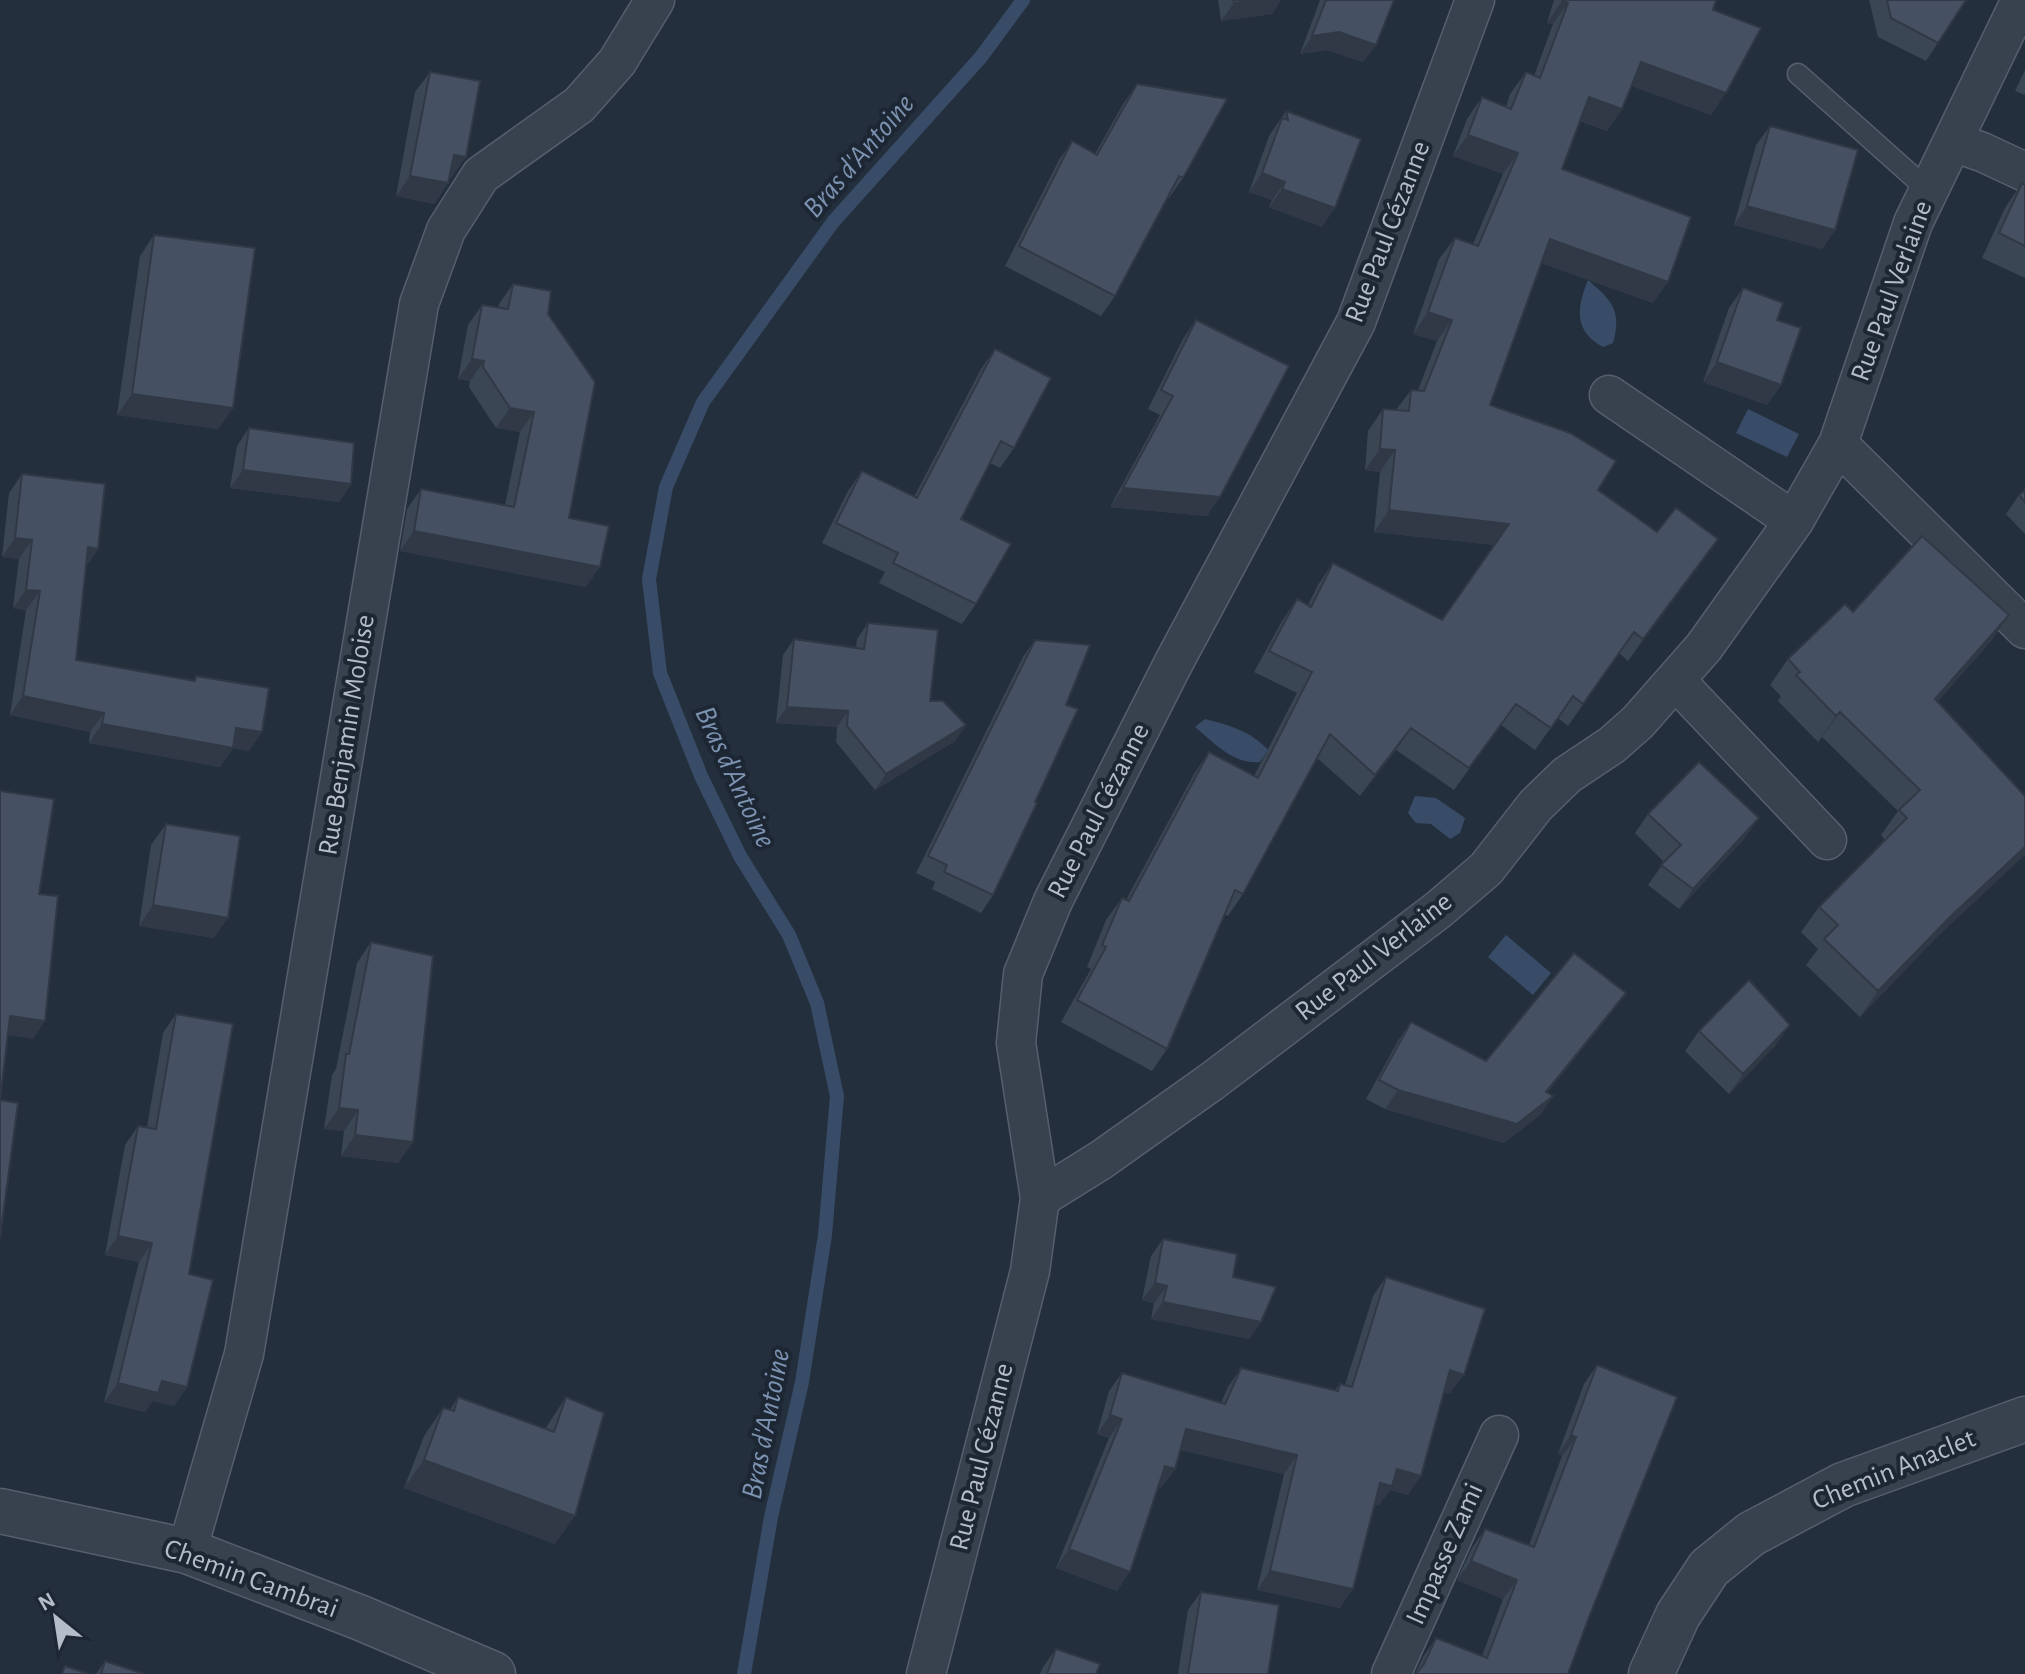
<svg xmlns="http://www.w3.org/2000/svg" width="2025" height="1674" viewBox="0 0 2025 1674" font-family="'Alegreya Sans',sans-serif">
<rect width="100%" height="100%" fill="#242f3e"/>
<!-- water -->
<path fill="#394c67" d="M1588 280C1612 301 1622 310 1613 343L1603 347C1573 331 1577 307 1588 280Z
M1748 409 1799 434 1787 457 1736 433Z
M1205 719C1229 725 1251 731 1268 750L1260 762C1234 765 1214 743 1195 727Z
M1415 796 1436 798 1465 818 1460 833 1450 839 1431 824 1416 823 1408 813Z
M1506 935 1551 973 1533 995 1488 957Z"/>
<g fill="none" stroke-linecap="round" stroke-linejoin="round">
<!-- stream -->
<path stroke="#394c67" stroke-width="14" d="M744 1674 771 1517 802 1382 825 1235 837 1096 817 1003 789 935 740 856 701 776 660 673 649 579 666 487 703 402 833 222 981 57 1023 0"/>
<defs>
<path id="service" d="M1798 74 1928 190"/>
<path id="minor" d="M1953 142 1982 152 2025 172
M1609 395 1794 521
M1838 444 2025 629
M1675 680 1827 840
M1040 1198 1101 1160 1211 1082 1438 910 1486 869 1536 805 1567 775 1612 745 1638 722 1704 647 1794 521 1838 444 1913 223 2021 0
M187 1551 244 1354 419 304 446 230 481 175 579 105 617 62 655 0
M926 1674 1030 1271 1040 1198 1016 1043 1023 974 1053 901 1173 664 1356 322 1475 0
M1391 1674 1499 1435"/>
<path id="tertiary" d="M0 1511 187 1551 361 1618 493 1674
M1651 1674 1678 1615 1709 1568 1751 1534 1843 1485 2025 1419"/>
</defs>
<!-- service casing -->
<use href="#service" stroke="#565f6c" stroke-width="23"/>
<!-- minor casing -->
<use href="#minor" stroke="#565f6c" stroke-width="41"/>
<!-- tertiary casing -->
<use href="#tertiary" stroke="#565f6c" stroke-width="47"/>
<!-- service -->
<use href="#service" stroke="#38414e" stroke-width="20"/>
<!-- minor -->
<use href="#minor" stroke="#38414e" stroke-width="38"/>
<!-- tertiary -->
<use href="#tertiary" stroke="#38414e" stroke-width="44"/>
</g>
<!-- wall -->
<path fill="#3b4654" d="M1218 0H1281L1272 14 1221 21Z
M1320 0H1394L1376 45 1363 62 1327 50 1300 54Z
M1554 0H1716L1713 10 1711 115 1632 86 1622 109 1607 131 1580 121 1562 169 1653 303 1541 263 1490 405 1598 490 1657 532 1718 539 1628 661 1619 653 1568 726 1558 718 1535 750 1501 725 1454 790 1396 750 1360 796 1317 758 1243 894 1228 916 1224 914 1167 1049 1152 1071 1061 1022 1091 969 1087 967 1106 920 1122 898 1126 900 1194 774 1209 752 1254 776 1297 693 1254 672 1282 621 1297 599 1308 605 1318 585 1333 563 1442 620 1494 545 1374 532 1380 472 1365 470 1368 431 1383 409 1396 410 1411 390H1418L1437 341 1413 334 1439 259 1455 238 1473 244 1503 174 1453 156 1467 119 1482 97 1506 107 1510 94 1526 72 1534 76 1553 24 1547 23Z
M1869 0H1966L1926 61 1878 37Z
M2025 70V95L2015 91Z
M430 72 451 178 449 177 448 183 434 204 396 196 415 92Z
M1137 84 1183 178 1169 198 1167 197 1115 296 1101 316 1005 266 1059 160 1072 141 1095 154 1123 104Z
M1286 111 1322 227 1269 207 1272 200 1249 192 1269 136Z
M1770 126 1835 230 1822 249 1734 225 1756 145Z
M2022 183 2025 185V278L1982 258 2005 208Z
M154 235 233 408 218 429 117 415 140 256Z
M513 284 548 314 569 518 586 587 400 551 407 509 421 489 505 505 520 432 496 428 469 387 470 381 458 379 468 325 482 305 498 308 499 304Z
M1743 288 1777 320 1781 385 1767 405 1703 382 1729 308Z
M1196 320 1207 516 1110 507 1160 415 1148 409 1183 339Z
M995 349 1014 448 1000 468 990 463 961 519 976 604 962 624 879 583 885 572 822 543 848 491 862 471 914 497 981 369Z
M249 428 351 484 339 502 230 488 237 446Z
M22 474 98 549 85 568 76 660 193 681 196 676 249 751 233 748 220 767 89 743 90 732 10 715 26 610 13 608 19 559 2 557 9 493Z
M2025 490V534L2006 514 2019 495Z
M1853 612 2009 615 1991 641 1937 702 1933 941 1860 1017 1806 965 1818 949 1801 932 1819 907 1885 840 1881 835 1898 811 1822 737 1818 742 1778 701 1781 696 1770 685 1788 659Z
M868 623 930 701 966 725 955 741 875 790 836 742 837 727 776 723 783 655 794 639 856 647 857 639Z
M1035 640 1066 705 1035 802 993 895 981 913 932 889 935 882 916 873 1023 657Z
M1648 814 1745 838 1679 909 1648 885 1664 862 1635 833Z
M166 824 214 938 139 926 151 845Z
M371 942 413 1142 398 1163 341 1156 344 1131 324 1129 332 1075 336 1069 357 963Z
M1612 1012 1547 1093 1553 1096 1540 1115 1504 1143 1385 1109 1366 1099 1398 1041 1411 1022 1486 1061Z
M176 1014 189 1274 187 1387 174 1406 153 1401 145 1412 104 1402 139 1262 105 1255 125 1145 138 1126 147 1127 163 1033Z
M1699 1031 1776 1045 1729 1094 1685 1051Z
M1163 1239 1261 1322 1249 1339 1151 1319 1154 1303 1142 1300 1151 1256Z
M1386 1277 1450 1393 1444 1392 1408 1495 1390 1490 1379 1505 1375 1504 1340 1608 1257 1590 1284 1474 1180 1450 1175 1469 1161 1488 1158 1487 1117 1591 1056 1568 1109 1438 1097 1434 1109 1391 1122 1373 1221 1403 1228 1387 1241 1368 1335 1390 1340 1384 1345 1385 1373 1296Z
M1597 1365 1589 1617 1568 1674H1415L1423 1657 1436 1638 1482 1656 1503 1599 1457 1580 1472 1548 1485 1529 1529 1545 1562 1456 1558 1454 1584 1384Z
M458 1397 545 1429 566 1397 555 1544 404 1488 424 1436 443 1408 450 1410Z
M1201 1592 1268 1674H1178L1188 1610Z
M1056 1649 1096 1674H1040L1043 1667Z
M105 1661 144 1674H96Z"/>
<!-- shaded-wall -->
<path fill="#303945" d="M1256 0H1281L1272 14 1221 21 1234 3Z
M1562 1 1568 3 1553 24 1547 23Z
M1339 32 1376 45 1363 62 1327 50 1300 54 1312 36Z
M1641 62 1726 93 1711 115 1626 84Z
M1589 97 1622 109 1607 131 1574 118Z
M1468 135 1518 153 1503 174 1453 156Z
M454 155 466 157 451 178 439 176Z
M1262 173 1285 182 1272 200 1249 192Z
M410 176 448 183 434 204 396 196Z
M1282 189 1335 208 1322 227 1269 207Z
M1747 206 1835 230 1822 249 1734 225Z
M1550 239 1668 282 1653 303 1535 261Z
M1428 312 1452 320 1437 341 1413 334Z
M472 359 484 361 470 381 458 379Z
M1717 362 1781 385 1767 405 1703 382Z
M132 394 233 408 218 429 117 415Z
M510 408 534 412 520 432 496 428Z
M1380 449 1395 450 1380 472 1365 470Z
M243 470 351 484 339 502 230 488Z
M1123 488 1220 497 1207 516 1110 507Z
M1389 510 1509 524 1494 545 1374 532Z
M414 531 600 567 586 587 400 551Z
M15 538 32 540 19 559 2 557Z
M1718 539 1703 561 1628 661 1643 639Z
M88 547 98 549 85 568Z
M26 590 40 591 26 610 13 608Z
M2009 615 1991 641 1917 725 1935 699Z
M23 696 104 713 90 732 10 715Z
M787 707 848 711 837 727 776 723Z
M1840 712 1822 737 1818 742 1836 716Z
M102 724 236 728 262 732 249 751 233 748 220 767 89 743Z
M966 725 955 741 875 790 886 774Z
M1411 728 1396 750 1360 796 1375 775Z
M1759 818 1745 838 1679 909 1693 889Z
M2025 847V855L1933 941 1860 1017 1878 991 1951 916Z
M153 905 228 918 214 938 139 926Z
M1626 993 1612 1012 1532 1111 1546 1092Z
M10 1016 45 1021 33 1039 0 1034Z
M1790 1025 1776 1045 1729 1094 1743 1074Z
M1398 1090 1553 1096 1540 1115 1504 1143 1385 1109Z
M339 1108 358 1110 344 1131 324 1129Z
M355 1135 413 1142 398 1163 341 1156Z
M118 1236 152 1243 139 1262 105 1255Z
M1155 1283 1167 1286 1154 1303 1142 1300Z
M1163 1302 1261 1322 1249 1339 1151 1319Z
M1450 1370 1464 1375 1450 1393 1437 1389Z
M162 1381 187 1387 174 1406 153 1401 145 1412 104 1402 118 1383Z
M1110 1415 1122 1419 1109 1438 1097 1434Z
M1186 1429 1297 1455 1284 1474 1172 1448Z
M1571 1435 1576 1437 1562 1456 1558 1454Z
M424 1460 575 1516 555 1544 404 1488Z
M1165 1466 1175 1469 1161 1488 1152 1485Z
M1397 1469 1421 1476 1408 1495 1390 1490 1379 1505 1367 1502 1380 1483Z
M1069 1549 1130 1572 1117 1591 1056 1568Z
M1471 1561 1517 1580 1503 1599 1457 1580Z
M1270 1571 1353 1589 1340 1608 1257 1590Z"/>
<!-- building -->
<path fill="#455162" stroke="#303945" stroke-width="2" d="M1233 0H1256L1234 3Z
M1326 0H1394L1376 45 1339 32 1312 36Z
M1562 0H1716L1713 10 1761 28 1726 93 1641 62 1622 109 1589 97 1562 169 1691 217 1668 282 1550 239 1490 405 1570 433 1616 461 1598 490 1657 532 1676 508 1718 539 1643 639 1634 632 1583 704 1573 696 1551 728 1516 704 1469 768 1411 728 1375 775 1330 734 1243 894 1235 890 1167 1049 1077 1000 1106 947 1102 945 1122 898 1129 901 1209 752 1258 778 1312 672 1269 651 1297 599 1311 607 1333 563 1442 620 1509 524 1389 510 1395 450 1380 449 1383 409 1409 411 1411 390 1424 391 1452 320 1428 312 1455 238 1478 246 1518 153 1468 135 1482 97 1511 109 1526 72 1540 78 1568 3 1562 1Z
M1887 0H1966L1938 43 1891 18Z
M430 72 480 81 466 157 454 155 448 183 410 176Z
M1137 84 1227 99 1183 178 1179 176 1115 296 1019 246 1072 141 1097 155Z
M1286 111 1361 139 1335 208 1282 189 1285 182 1262 173 1282 118 1288 120Z
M1770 126 1858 150 1835 230 1747 206Z
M2022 183 2025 185V246L1999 233Z
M154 235 255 248 233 408 132 394Z
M513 284 551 291 548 314 595 382 569 518 609 526 600 567 414 531 421 489 514 507 534 412 510 408 483 367 484 361 472 359 482 305 508 309Z
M1743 288 1783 303 1777 320 1801 328 1781 385 1717 362Z
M1196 320 1289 366 1220 497 1123 488 1173 396 1161 390Z
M995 349 1051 378 1014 448 1001 441 961 519 1011 544 976 604 893 563 898 553 836 523 862 471 917 498Z
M249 428 354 443 351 484 243 470Z
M22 474 105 484 98 549 88 547 76 660 195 681 196 676 269 688 262 732 236 728 233 748 102 724 104 713 23 696 40 591 26 590 32 540 15 538Z
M2025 490V502L2019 495Z
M1922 536 2009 615 1935 699 2025 796V847L1951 916 1878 991 1824 939 1838 925 1819 907 1907 818 1899 810 1920 790 1840 712 1836 716 1796 675 1800 672 1788 659 1845 604 1853 612Z
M868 623 938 630 930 701H943L966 725 886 774 847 726 848 711 787 707 794 639 864 649Z
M1035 640 1090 645 1066 705 1078 709 1035 802 1037 803 993 895 944 872 947 865 928 856Z
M1699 762 1759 818 1693 889 1661 865 1681 845 1648 814Z
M0 791 54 799 39 894 58 896 45 1021 10 1016 0 1100 18 1103 0 1238Z
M166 824 240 836 228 918 153 905Z
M371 942 433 956 413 1142 355 1135 358 1110 339 1108 346 1054H349Z
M1574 953 1626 993 1546 1092 1553 1096 1517 1124 1398 1090 1379 1080 1411 1022 1486 1061Z
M1749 980 1790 1025 1743 1074 1699 1031Z
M176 1014 233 1024 189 1274 213 1280 187 1387 162 1381 158 1393 118 1383 152 1243 118 1236 138 1126 156 1129Z
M1163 1239 1237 1254 1233 1277 1276 1287 1261 1322 1163 1302 1167 1286 1155 1283Z
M1386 1277 1485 1309 1464 1375 1450 1370 1421 1476 1397 1469 1392 1486 1380 1483 1353 1589 1270 1571 1297 1455 1186 1429 1175 1469 1165 1466 1130 1572 1069 1549 1122 1419 1110 1415 1122 1373 1225 1404 1241 1368 1338 1391 1340 1384 1352 1387Z
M1597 1365 1677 1397 1589 1617 1568 1674H1416L1424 1664 1436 1638 1487 1658 1517 1580 1471 1561 1485 1529 1534 1547 1576 1437 1571 1435Z
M458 1397 554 1432 566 1397 604 1413 575 1516 424 1460 443 1408 454 1411Z
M1201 1592 1279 1605 1268 1674H1188Z
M1056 1649 1100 1664 1096 1674H1047Z
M105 1661 144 1674H101Z
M65 1666 89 1674H62Z"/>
<g text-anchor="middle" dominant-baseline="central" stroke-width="8" stroke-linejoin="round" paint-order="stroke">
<!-- street labels -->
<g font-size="28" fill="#b4bcc9" stroke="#1d2633">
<text transform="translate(1388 232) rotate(-69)">Rue Paul Cézanne</text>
<text transform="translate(1892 291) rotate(-70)">Rue Paul Verlaine</text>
<text transform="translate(347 735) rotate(-81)">Rue Benjamin Moloise</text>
<text transform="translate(1099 811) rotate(-63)">Rue Paul Cézanne</text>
<text transform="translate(1374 957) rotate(-38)">Rue Paul Verlaine</text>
<text transform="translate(982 1457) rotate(-76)">Rue Paul Cézanne</text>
<text transform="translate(1894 1470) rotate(-22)">Chemin Anaclet</text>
<text transform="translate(1445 1554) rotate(-66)">Impasse Zami</text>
<text transform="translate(251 1579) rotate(20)">Chemin Cambrai</text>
</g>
<!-- water labels -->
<g font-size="30" font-style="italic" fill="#7c92b1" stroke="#1d2633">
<text transform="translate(859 156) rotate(-49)">Bras d'Antoine</text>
<text transform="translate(735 777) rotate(65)">Bras d'Antoine</text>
<text transform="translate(766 1424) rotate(-79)">Bras d'Antoine</text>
</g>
</g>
<!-- north arrow -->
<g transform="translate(56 1618) rotate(330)" stroke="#1d2633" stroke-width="6" paint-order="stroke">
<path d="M0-6L14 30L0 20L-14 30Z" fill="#b4bcc9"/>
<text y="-12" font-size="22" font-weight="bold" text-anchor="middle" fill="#b4bcc9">N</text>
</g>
</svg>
